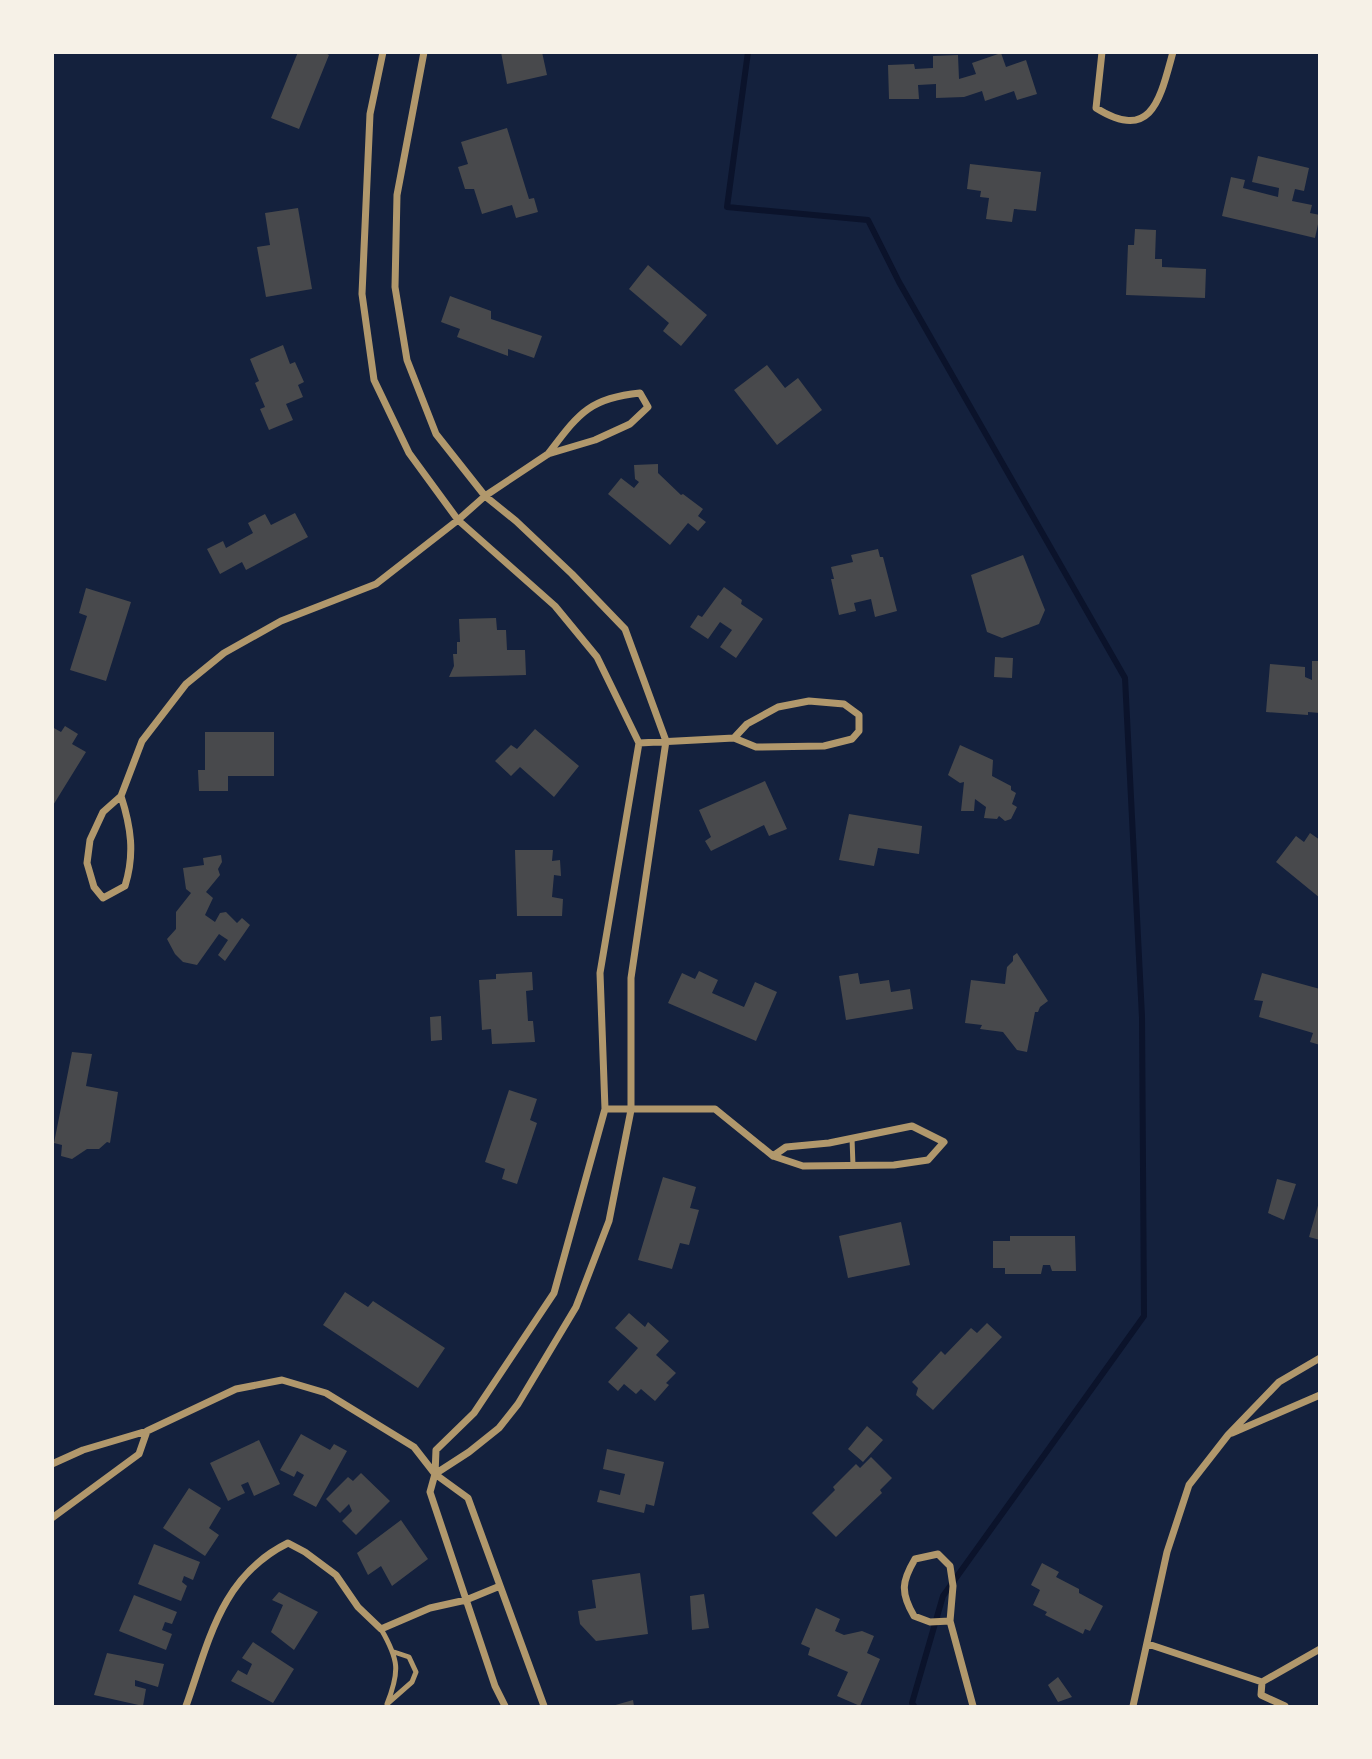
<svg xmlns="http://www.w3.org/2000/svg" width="1372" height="1759" viewBox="0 0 1372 1759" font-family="Quicksand,sans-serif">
<rect width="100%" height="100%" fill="#14213d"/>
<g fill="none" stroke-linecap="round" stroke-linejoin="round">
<!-- stream -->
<path stroke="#0b132b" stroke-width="6" d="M748 52 727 207 868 220 899 282 1125 678 1142 1017 1144 1316 943 1596 912 1703 914 1706"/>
</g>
<!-- building -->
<path fill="#48494c" d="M298 52H324L329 55 299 129 271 118Z
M501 52H542L547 75 507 84Z
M1001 53 1006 67 1026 60 1037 94 1017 100 1014 91 985 101 982 91 964 97 936 98V84L918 85 919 99H889L888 65 914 64 915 69 933 68V56L958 55 959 79 976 74 972 63Z
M507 128 529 199 534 198 538 212 516 218 512 205 482 214 474 189H465L458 167 468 164 461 142Z
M1258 156 1309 168 1304 191 1295 189 1292 201 1312 205 1310 213 1320 215 1315 238 1222 216 1231 177 1245 180 1243 188 1278 197 1279 188 1252 182Z
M970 164 1041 172 1036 211 1014 209 1012 222 986 219 989 198 980 197 981 191 967 189Z
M298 208 312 289 266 297 257 247 270 245 265 213Z
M1135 229 1156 230 1155 259H1162V267L1206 269 1205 298 1126 295 1128 245H1134Z
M648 265 707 315 681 346 663 331 669 323 629 289Z
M450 296 491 311V319L542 336 534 358 508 349V356L457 337 460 329 441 322Z
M283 345 290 364 295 362 304 382 298 385 303 397 286 404 293 420 269 430 260 409 265 407 255 383 259 381 250 359Z
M767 365 785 388 798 378 822 410 777 445 734 390Z
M658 464V473L681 495 683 494 703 509 698 516 706 522 698 531 688 523 670 545 608 494 621 478 634 488 639 482 635 479 634 465Z
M295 513 308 537 246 570 242 562 220 574 207 549 223 541 226 548 253 533 248 523 265 514 271 525Z
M878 549 880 557H883L897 611 875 617 871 599 854 603 856 611 839 615 831 579H834L831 567 853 562 851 555Z
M1023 555 1045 610 1039 624 1002 638 987 632 971 575Z
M724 587 742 600 741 604 763 619 736 658 720 647 732 630 720 622 708 639 690 627 698 615 702 617Z
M86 588 131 602 106 681 70 670 87 616 79 613Z
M496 618 497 630H506L507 650H525L526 675 449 677 454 666 453 654H457V642H460L459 619Z
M995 657 1013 658 1012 678 994 677Z
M1312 661H1320V713L1308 712V715L1266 712 1270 664 1305 667V677L1312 680Z
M65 726 78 734 72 744 86 752 52 807V727L61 732Z
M535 729 579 766 554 797 520 767 511 776 495 761 511 745 517 749Z
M205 732H274V776H228V791H199L198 770H205Z
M960 745 993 760 992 776 1011 786V790L1016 793 1012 804 1017 807 1011 819 1005 821 999 816 997 819 984 818 986 807 975 799 974 811H961L964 782 960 783 948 775Z
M765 781 787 829 769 836 764 825 711 851 705 841 711 837 699 810Z
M849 814 922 826 919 854 878 848 874 866 839 860Z
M1310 833 1320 840V898L1276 862 1296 836 1304 842Z
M515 850H553L552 861 560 860 561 876 554 875 552 897 563 899 562 916H517Z
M221 855 222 862 218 869 220 875 206 892 213 898 205 915 215 922 220 913 226 912 237 923 242 918 250 925 225 961 218 955 228 940 219 934 197 965 183 962 175 954 167 939 176 929V912L191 893 186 889 183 868 204 865 203 858Z
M1017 953 1048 1001 1040 1007 1038 1012H1035L1027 1052 1017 1050 1003 1032 980 1029 982 1025 965 1023 971 980 1005 984 1007 967 1013 961V956Z
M699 971 718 980 712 993 744 1007 755 982 777 992 756 1041 668 1003 682 973 695 979Z
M532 972 533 990 526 991 528 1021H533L535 1042 492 1044 491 1029 482 1030 479 980 496 979V974Z
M858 973 860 984 889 980 891 992 910 989 913 1009 846 1020 839 976Z
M1262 973 1320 989V1045L1310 1042 1313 1033 1259 1017 1263 1001 1254 1000Z
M441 1016 442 1040 431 1041 430 1017Z
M72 1052 92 1054 86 1086 118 1092 110 1143 107 1142 99 1149H87L72 1159 61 1156 62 1145 54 1143Z
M509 1090 537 1099 530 1120 537 1123 517 1184 502 1179 505 1169 485 1162Z
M663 1177 696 1187 690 1208 699 1210 689 1245 680 1243 672 1269 638 1260Z
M1277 1179 1296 1184 1284 1220 1268 1213Z
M1319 1202H1320V1240L1309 1237Z
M901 1222 910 1265 848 1278 839 1236Z
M1010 1236H1075L1076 1271H1052L1050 1265H1043L1041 1274H1005V1268H993V1241H1010Z
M345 1292 368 1307 373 1301 445 1348 418 1388 323 1325Z
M629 1313 645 1327 648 1322 669 1341 656 1355 676 1373 666 1383 669 1385 655 1401 641 1389 636 1394 624 1384 618 1391 608 1382 638 1348 615 1328Z
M987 1323 1002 1337 933 1410 916 1395 918 1388 912 1382 941 1351 945 1355 971 1328 977 1333Z
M867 1426 883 1440 863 1462 848 1449Z
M301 1434 330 1450 334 1444 347 1451 316 1507 293 1495 304 1475 297 1471 294 1477 280 1470Z
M259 1440 280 1484 254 1496 248 1482 241 1485 245 1493 228 1501 210 1463Z
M607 1449 664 1462 654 1506 646 1504 644 1513 597 1502 600 1490 620 1495 625 1474 603 1469Z
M871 1457 892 1478 880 1490 882 1493 836 1537 812 1513 835 1490 833 1487 856 1464 860 1468Z
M361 1473 390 1501 356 1535 342 1521 352 1511 349 1504 340 1513 326 1499 348 1477 353 1481Z
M189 1488 221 1508 209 1528 219 1535 205 1556 163 1528Z
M401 1520 428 1559 392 1586 381 1566 368 1575 357 1553Z
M154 1544 200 1562 193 1580 184 1576 182 1582 187 1586 181 1601 138 1584Z
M1042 1563 1059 1572 1056 1577 1079 1589V1593L1103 1606 1090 1631 1085 1629 1083 1634 1045 1615 1047 1612 1033 1605 1040 1590 1031 1585Z
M640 1573 648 1634 596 1641 580 1624 578 1611 596 1608 592 1580Z
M279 1592 318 1612 294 1650 271 1632 283 1605 272 1600Z
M704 1594 709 1628 692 1630 690 1596Z
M134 1595 177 1612 172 1624 165 1622 162 1630 172 1634 166 1650 119 1631Z
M816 1608 840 1619 835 1631 844 1635 862 1631 874 1636 867 1653 880 1659 860 1706 837 1696 848 1672 808 1655 810 1648 801 1644Z
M253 1642 294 1669 273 1703 231 1681 238 1670 247 1675 252 1664 242 1658Z
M107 1653 164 1664 158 1687 135 1680V1686L146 1689 143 1706 94 1695Z
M1058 1677 1072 1697 1058 1702 1048 1685Z
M633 1700 634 1706H612Z"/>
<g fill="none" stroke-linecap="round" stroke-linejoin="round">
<!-- service -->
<path stroke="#b1986c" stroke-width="5" d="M852 1138 853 1166
M381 1629C399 1660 400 1671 387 1704L412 1682 416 1672 409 1657 394 1652"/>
<!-- minor -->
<path stroke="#b1986c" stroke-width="7" d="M383 52 370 114 362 294 374 380 409 453 458 520 555 606 597 657 639 743 600 973 605 1109 554 1293 474 1413 436 1450 435 1474 469 1452 499 1428 518 1404 576 1307 609 1221 631 1110V978L666 741 625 629 572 574 516 521 485 496 436 434 407 360 395 287 397 195 424 52
M1102 52 1096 108C1152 143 1160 99 1173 52
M639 743 734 738 756 747 824 746 852 739 859 731V715L844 704 809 701 778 707 747 724 734 738
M121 796C131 827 135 854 125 886L103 898 94 887 87 863 90 840 103 812 121 796 142 741 186 684 224 653 281 621 376 584 458 520 485 496 548 454 595 440 630 424 648 407 640 393C588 398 578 415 548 454
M605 1109H715L773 1156 803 1166 894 1165 928 1160 944 1142 912 1126 829 1143 786 1147 773 1156
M1232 1433 1320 1395
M52 1464 83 1450 147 1431 236 1389 282 1380 326 1393 414 1447 435 1474
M52 1518 139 1454 147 1431
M950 1621 930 1622 914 1616C900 1592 902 1581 915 1559L938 1554 950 1566 953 1586 950 1621 973 1706
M1148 1644 1262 1682
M186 1706C209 1641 221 1576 288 1543L305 1552 336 1575 358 1607 381 1629 430 1608 466 1600 500 1586
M505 1706 495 1686 430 1492 435 1474 468 1498 544 1706
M1133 1706 1167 1552 1189 1485 1228 1435 1279 1382 1320 1358
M1285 1706 1261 1695 1262 1682 1320 1649"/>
</g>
<!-- border -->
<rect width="1372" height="1759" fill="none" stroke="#f6f1e7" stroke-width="108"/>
</svg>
